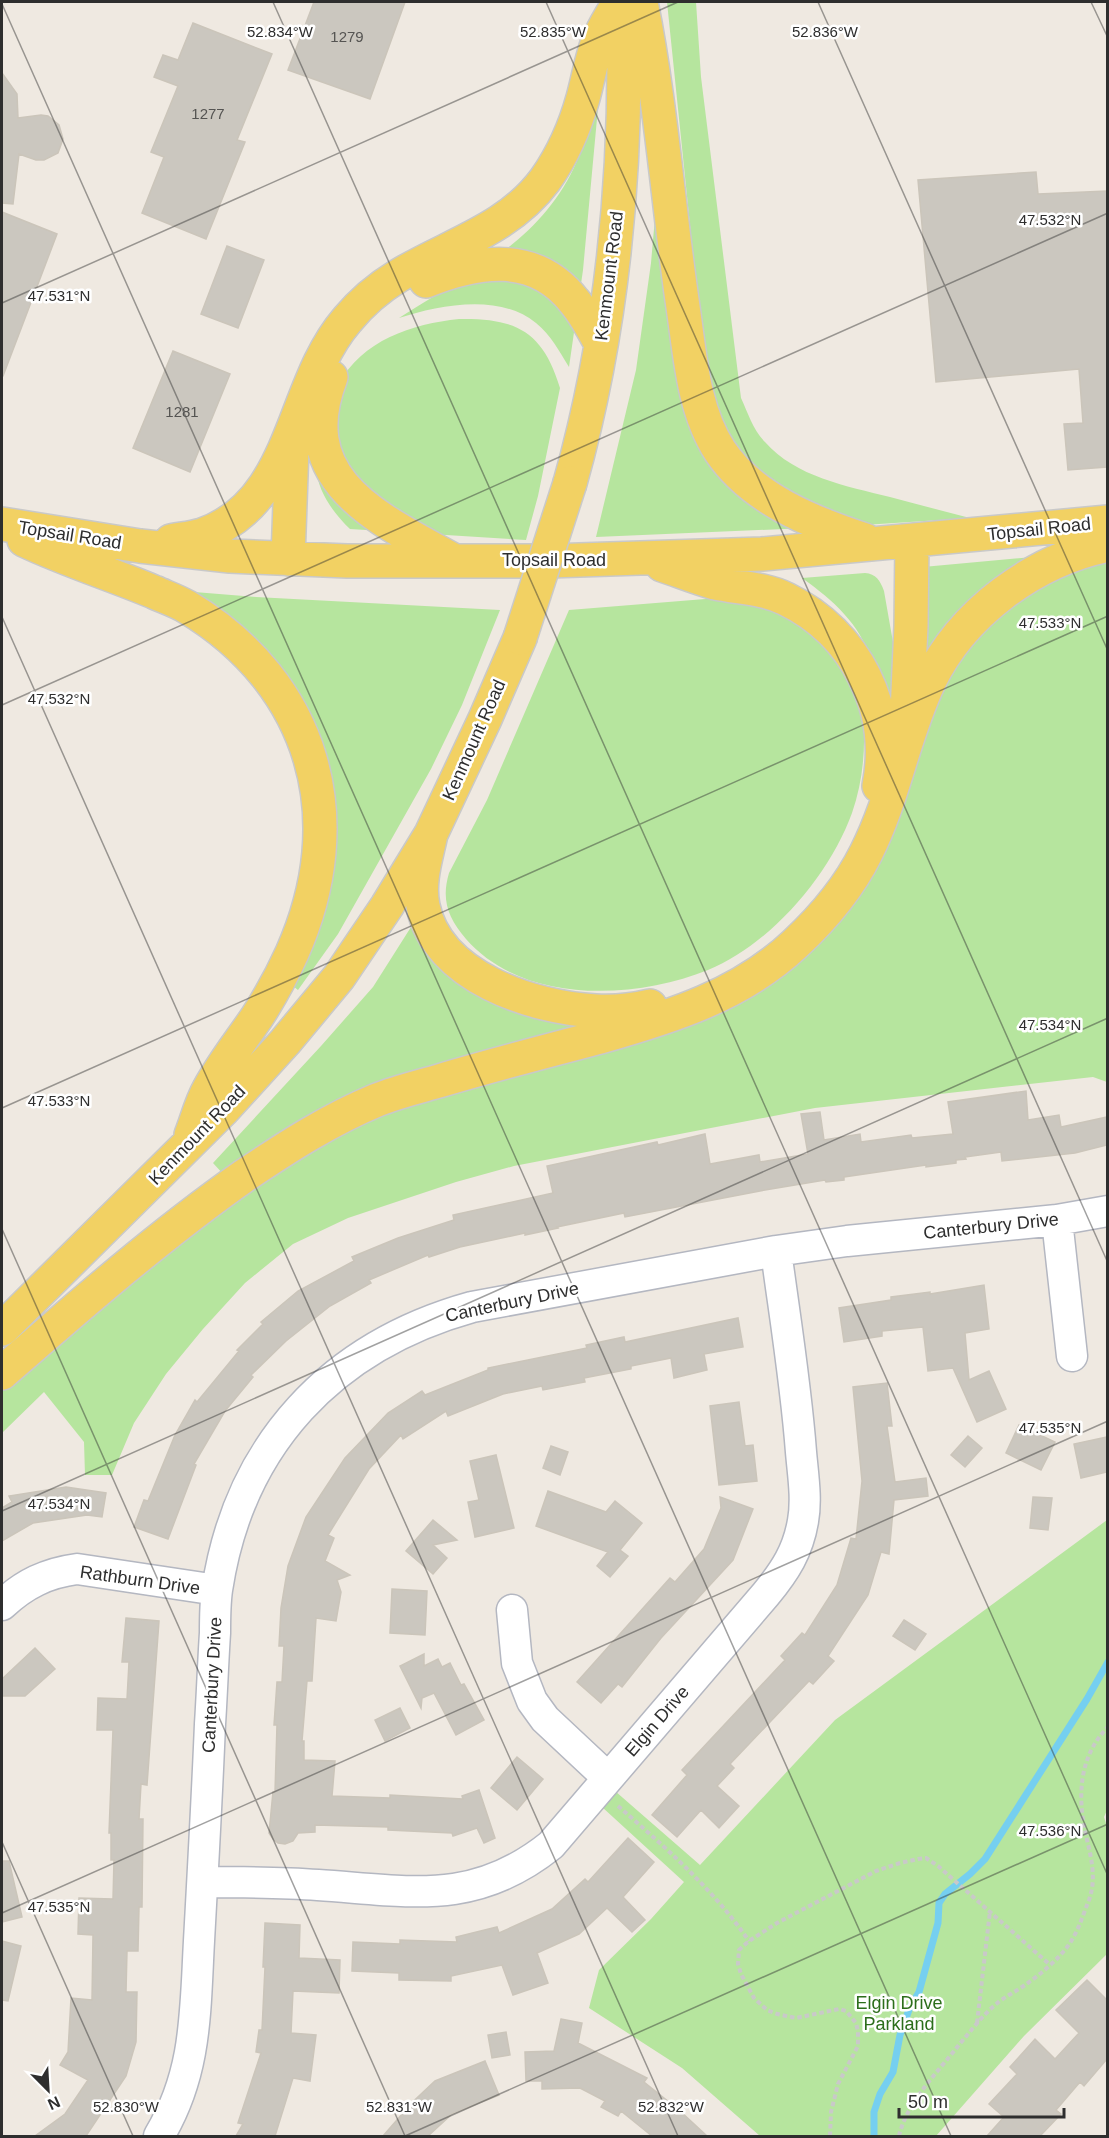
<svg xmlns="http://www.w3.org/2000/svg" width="1109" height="2138" viewBox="0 0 1109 2138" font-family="Arial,sans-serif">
<rect width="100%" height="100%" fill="#efe9e1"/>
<!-- green -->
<path fill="#b6e59e" d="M667 2H696L701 77 741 398C748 413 753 430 765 442 796 477 846 486 890 497 916 504 943 511 970 518L864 525 824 512 771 483 722 432 703 351Z
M599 97 583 270 569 367C559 351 551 335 536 323 500 293 439 305 399 318 469 273 541 243 577 161 586 141 592 118 599 97Z
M656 206 688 395 807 528 596 537 636 370 651 263Z
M459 319C516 318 543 331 560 388L538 496 526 540 350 529C333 513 313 486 317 461 319 450 323 440 326 429 329 415 331 397 338 385 362 340 412 324 459 319Z
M1107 554V1082L1093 1077 815 1108 514 1166 456 1182 348 1218 293 1244 245 1283 203 1329 166 1374 134 1423 112 1475H85L84 1442 44 1392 2 1433V1387L133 1272 323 1135 792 964 944 679 1005 603Z
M1043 556 925 674 912 568Z
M865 573C876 574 880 580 884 591L900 682 879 779 872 661C859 623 834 601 802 578Z
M108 585 256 597 500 610 462 705 431 769 338 934 298 990 283 978 314 881 289 718 206 632Z
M791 592C808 616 826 641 843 666 849 674 858 683 861 692 864 698 863 708 863 714 866 748 863 781 852 813 829 876 771 944 708 970 633 1000 523 1004 466 939 448 918 441 900 449 873L487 800 569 610Z
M418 916 429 941 600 1022 224 1175 213 1163 321 1046 373 987Z
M1107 1520 1108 1808 1104 1817 1108 1830 1107 1954 1024 2036 936 2136H760L682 2068 589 2008 599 1970 651 1919 684 1882 602 1807 615 1791 700 1865 835 1720Z"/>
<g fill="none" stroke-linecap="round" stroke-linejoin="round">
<!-- stream -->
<path stroke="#75cff0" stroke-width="7" d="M874 2136V2112L880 2094 893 2072 900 2035 910 2007 919 1992 938 1923 939 1903 945 1894 970 1874 985 1859 1087 1699 1108 1662"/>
</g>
<!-- building -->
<path fill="#cbc7bf" stroke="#cbc5ba" stroke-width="1.5" d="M314 2H405L370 99 288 70Z
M193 23 272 54 237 140 245 142 206 239 142 213 164 157 151 152 178 86 154 77 163 55 178 60Z
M2 73 17 94 18 118 41 115 48 116 59 125 63 139 58 153 44 160H36L19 154 13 204 2 203Z
M1036 172 1038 194 1107 191V467L1068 470 1064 424 1083 423 1079 369 936 382 918 180Z
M2 212 57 234 3 376H2Z
M227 246 264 260 238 328 201 314Z
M173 351 230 374 190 472 133 448Z
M1026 1091 1028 1120 1059 1115 1061 1127 1107 1117V1145L1075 1153 1002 1161 1001 1152 965 1157 966 1159 956 1160V1163L926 1167V1165L844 1177V1180L826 1182 825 1180 765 1190 625 1217 624 1213 557 1227 558 1228 525 1235V1233L460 1247 429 1257 428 1255 369 1280 371 1283 330 1306 286 1341 251 1375 253 1377 225 1411 194 1464 196 1465 168 1539 134 1527 144 1500 148 1501 175 1435 195 1400 197 1402 239 1351 237 1350 263 1324 261 1322 298 1291 354 1261 352 1257 398 1238 454 1220 453 1215 553 1193 547 1166 657 1142 658 1145 705 1134 710 1164 759 1155 760 1162 808 1154 801 1114 820 1112 824 1140 860 1134 861 1142 911 1135 912 1138 953 1134 948 1102Z
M984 1285 989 1329 965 1333 969 1380 989 1371 1006 1409 977 1422 953 1368 928 1371 923 1327 882 1331V1336L844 1342 839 1308 891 1300V1297L930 1292V1294Z
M738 1318 743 1347 704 1354 707 1370 674 1378 671 1358 631 1366V1369L584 1378 585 1382 543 1390 542 1386 503 1394 448 1416 446 1411 403 1439 401 1435 369 1469 328 1535 334 1538 325 1561 350 1575 337 1580 341 1592 336 1621 316 1618 312 1681H307L302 1741H304V1760L335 1761 332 1796 390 1798V1795L463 1799 462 1796 479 1790 495 1838 484 1843 477 1828 453 1836 452 1833 388 1830V1827L315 1825V1832L298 1833 293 1841 285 1844 278 1843 273 1839 269 1833 273 1792H275L277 1725H274L277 1682H282L284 1646H279L281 1608 288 1566 306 1517 345 1458 388 1413 422 1391 425 1395 488 1370V1368L587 1348 586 1345 624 1337 625 1342Z
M887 1383 892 1426H887L895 1482 926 1478 928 1496 894 1500 889 1554 881 1552 868 1595 828 1656 834 1661 813 1684 809 1681 730 1764 734 1768 717 1786 739 1806 719 1828 701 1810 677 1837 652 1815 687 1775 682 1770 785 1660 781 1656 802 1633 805 1635 837 1585 851 1538 856 1539 862 1481 853 1387Z
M739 1402 745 1446 753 1445 757 1481 719 1485 710 1406Z
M1019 1425 1055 1442 1041 1470 1006 1453Z
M968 1436 982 1448 965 1467 951 1455Z
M1107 1437V1472L1081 1478 1074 1444Z
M551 1446 568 1452 560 1475 543 1468Z
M496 1455 514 1528 475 1537 468 1502 479 1500 470 1461Z
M66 1487 106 1493 102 1517 87 1515 33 1523 2 1541V1508L12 1502 9 1496Z
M548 1491 606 1512 615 1501 642 1523 620 1550 628 1556 610 1577 597 1566 608 1552 536 1526Z
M720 1497 753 1509 733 1560 661 1638 622 1687 618 1684 601 1703 577 1682 670 1578 675 1582 704 1549 721 1508Z
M1033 1497 1052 1498 1048 1530 1030 1528Z
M433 1520 457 1540 433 1545 447 1558 433 1574 406 1551Z
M392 1589 427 1591 425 1635 390 1633Z
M126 1618 159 1621 147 1785 141 1784 139 1819H143L142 1907H139L138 1951H127L126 1992H137L136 2042 126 2076 86 2136H35L65 2114 88 2080 60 2065 68 2052 71 1998 92 2000 93 1935 78 1934 79 1898 113 1899 114 1860H111V1833H109L113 1730H97L98 1698 127 1699 129 1662H122Z
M904 1620 926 1634 915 1650 893 1636Z
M35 1648 55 1669 25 1696H2V1679Z
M424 1654V1666L438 1659 442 1667 450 1663 461 1685 464 1684 484 1720 456 1735 434 1693 422 1698 421 1708 400 1666Z
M400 1708 410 1728 385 1741 375 1720Z
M517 1757 543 1779 517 1810 491 1788Z
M628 1838 654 1862 623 1897 645 1920 632 1932 607 1908 579 1934 537 1953 548 1983 513 1995 502 1965 451 1976V1981L399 1980V1973L352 1971 353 1942 400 1944V1940L457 1942 456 1937 497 1927 499 1933 552 1909 585 1879 588 1882Z
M2 1861H9L22 1917 2 1922Z
M265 1923 300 1925 299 1958 340 1960 339 1993 293 1991 291 2033 316 2035 310 2081 293 2078 275 2136H236L243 2124 238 2123 261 2053 256 2052 259 2030H262L265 1967H263Z
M2 1941 21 1946 8 2001 2 2000Z
M1087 1980 1107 2000V2059L1084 2086 1080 2082 1056 2110 1061 2114 1040 2136H987L1004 2117 989 2104 1017 2074 1010 2067 1035 2039 1055 2059 1079 2033 1056 2010Z
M561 2019 582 2023 578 2043 647 2078 644 2082 679 2110 707 2136H652L621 2111 618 2116 601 2107 605 2101 580 2088 542 2089V2081H526L525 2052 554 2051Z
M506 2032 510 2055 492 2058 488 2035Z
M485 2061 499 2095 452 2114 428 2136H383L403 2113 402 2112 435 2081Z"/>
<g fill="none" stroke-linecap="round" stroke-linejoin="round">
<defs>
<path id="minor" d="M1057 1220 1072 1356
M2 1605C24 1584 47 1573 77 1569L217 1590
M512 1610 517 1663 532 1701 545 1719 608 1778
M203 1882C241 1882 280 1882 318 1885 409 1891 474 1907 551 1845L766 1594C785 1571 798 1551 803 1521 807 1499 803 1475 801 1452 796 1385 785 1318 776 1251
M159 2136C197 2073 195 2013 199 1941 203 1869 207 1797 210 1724 212 1694 213 1663 215 1633 215 1619 215 1604 217 1590 239 1444 332 1346 472 1307L776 1251 847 1241 1057 1220 1108 1211"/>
<path id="major" d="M641 2C661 102 668 205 683 307 690 354 693 410 720 451 752 499 813 523 865 540
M426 281C478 260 535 251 574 301 585 314 593 329 601 344
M331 377C291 481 378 518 453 560
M570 483C614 327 628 163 623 2
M2 524 140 546 230 556 347 561H549L762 554 1108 522
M24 540C66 560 111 574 154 592 165 597 177 601 187 607 315 684 352 819 292 953 282 975 270 997 257 1017 241 1041 223 1063 209 1089 201 1103 197 1120 191 1135
M171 541C181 539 192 538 202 535 296 503 290 386 347 320 361 303 380 287 398 276 449 245 508 230 545 180 562 156 575 127 583 98 588 80 591 60 598 41 603 28 612 15 619 2
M288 559 292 447
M662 565C680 571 697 578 715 583 738 588 764 588 786 599 856 633 894 709 879 786
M907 713 911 626 912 541
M431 834C426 858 418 882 423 906 437 977 533 1008 596 1011 614 1012 633 1010 650 1006
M2 1329 224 1109 285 1042 339 977 387 906 431 834 485 719 520 638
M2 1373C80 1305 159 1236 244 1176 287 1147 329 1120 377 1100 397 1092 418 1087 439 1081 492 1065 547 1051 600 1037 671 1017 741 995 795 944 823 918 849 887 866 853 894 798 903 737 929 682 962 613 1034 560 1108 545"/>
</defs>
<!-- minor casing -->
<use href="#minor" stroke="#b4b7c1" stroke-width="33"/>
<!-- major casing -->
<use href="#major" stroke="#c9c9c9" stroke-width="36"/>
<!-- path -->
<path stroke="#c9c9c9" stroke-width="4" stroke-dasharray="4.5 3" stroke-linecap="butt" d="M618 1806C665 1847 713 1889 749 1941
M977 2023 990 1911
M830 2136 831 2112 838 2084 858 2046V2032L856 2023 846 2011 839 2009 796 2018 777 2014 767 2010 754 1998 741 1974 738 1964 739 1950 749 1941 777 1923 876 1871 900 1863 918 1859 926 1858 938 1866 1049 1964
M899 2136C907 2102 937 2073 958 2046 970 2032 981 2017 995 2005 1004 1997 1015 1992 1025 1985 1042 1973 1063 1956 1073 1938 1080 1926 1084 1912 1089 1900 1099 1872 1087 1847 1083 1820 1078 1785 1083 1752 1108 1727"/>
<!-- minor -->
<use href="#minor" stroke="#fff" stroke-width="30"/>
<!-- major -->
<use href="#major" stroke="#f2d163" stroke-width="33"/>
<defs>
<path id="major-bridge" d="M520 638 570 483"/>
</defs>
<!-- major-bridge casing -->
<use href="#major-bridge" stroke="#c9c9c9" stroke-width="36" stroke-linecap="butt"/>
<!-- major-bridge -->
<use href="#major-bridge" stroke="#f2d163" stroke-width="33"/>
</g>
<!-- ticks -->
<path fill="none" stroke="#2e2e2e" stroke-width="1.5" stroke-opacity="0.45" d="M273 2 1108 1876M546 2 1108 1263M818 2 1108 651M1091 2 1108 38M2 4 951 2136M2 303 678 2M2 617 678 2136M2 705 1108 213M2 1108 1108 616M2 1229 405 2136M2 1511 1108 1018M2 1842 133 2136M2 1913 1108 1421M405 2136 1108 1824"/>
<g text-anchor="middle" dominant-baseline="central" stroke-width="5" stroke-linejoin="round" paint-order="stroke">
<!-- number labels -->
<g font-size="15" fill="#555452">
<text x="347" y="36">1279</text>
<text x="208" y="113">1277</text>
<text x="182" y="411">1281</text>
</g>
<!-- street labels -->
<g font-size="18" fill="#2e2e2e" stroke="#fff">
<text transform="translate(609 276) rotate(-83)">Kenmount Road</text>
<text transform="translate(1039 529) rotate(-6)">Topsail Road</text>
<text transform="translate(70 535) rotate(9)">Topsail Road</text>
<text x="554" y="560">Topsail Road</text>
<text transform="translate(474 740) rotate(-66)">Kenmount Road</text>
<text transform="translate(197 1135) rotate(-46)">Kenmount Road</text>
<text transform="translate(991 1226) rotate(-6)">Canterbury Drive</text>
<text transform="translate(512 1302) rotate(-12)">Canterbury Drive</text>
<text transform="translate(140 1580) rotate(8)">Rathburn Drive</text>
<text transform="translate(212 1685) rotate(-87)">Canterbury Drive</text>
<text transform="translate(657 1721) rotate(-49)">Elgin Drive</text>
</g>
<!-- park labels -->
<g font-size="18" fill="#2c6e1b" stroke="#fff">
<text x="899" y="2003">Elgin Drive<tspan x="899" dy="21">Parkland</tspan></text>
</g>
</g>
<g font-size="15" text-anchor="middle" fill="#2e2e2e" stroke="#fff" stroke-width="5" stroke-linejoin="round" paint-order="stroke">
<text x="280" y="37">52.834°W</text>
<text x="553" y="37">52.835°W</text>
<text x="825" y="37">52.836°W</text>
<text x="1050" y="225">47.532°N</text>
<text x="59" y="301">47.531°N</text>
<text x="1050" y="628">47.533°N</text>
<text x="59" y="704">47.532°N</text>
<text x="1050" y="1030">47.534°N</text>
<text x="59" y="1106">47.533°N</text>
<text x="1050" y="1433">47.535°N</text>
<text x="59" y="1509">47.534°N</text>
<text x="1050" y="1836">47.536°N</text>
<text x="59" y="1912">47.535°N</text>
<text x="126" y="2112">52.830°W</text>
<text x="399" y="2112">52.831°W</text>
<text x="671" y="2112">52.832°W</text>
</g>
<!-- border -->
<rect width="1109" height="2138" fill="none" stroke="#2e2e2e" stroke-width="6"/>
<!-- north arrow -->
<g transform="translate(48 2090) rotate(156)" stroke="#ffffff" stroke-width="4.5" paint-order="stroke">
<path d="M0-4.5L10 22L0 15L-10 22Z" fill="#2e2e2e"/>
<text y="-9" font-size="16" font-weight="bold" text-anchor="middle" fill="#2e2e2e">N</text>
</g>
<!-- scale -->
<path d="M899 2108v9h165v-9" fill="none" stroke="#2e2e2e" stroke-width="3"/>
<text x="908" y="2108" font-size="18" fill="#2e2e2e" stroke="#ffffff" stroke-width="4.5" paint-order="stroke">50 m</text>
</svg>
